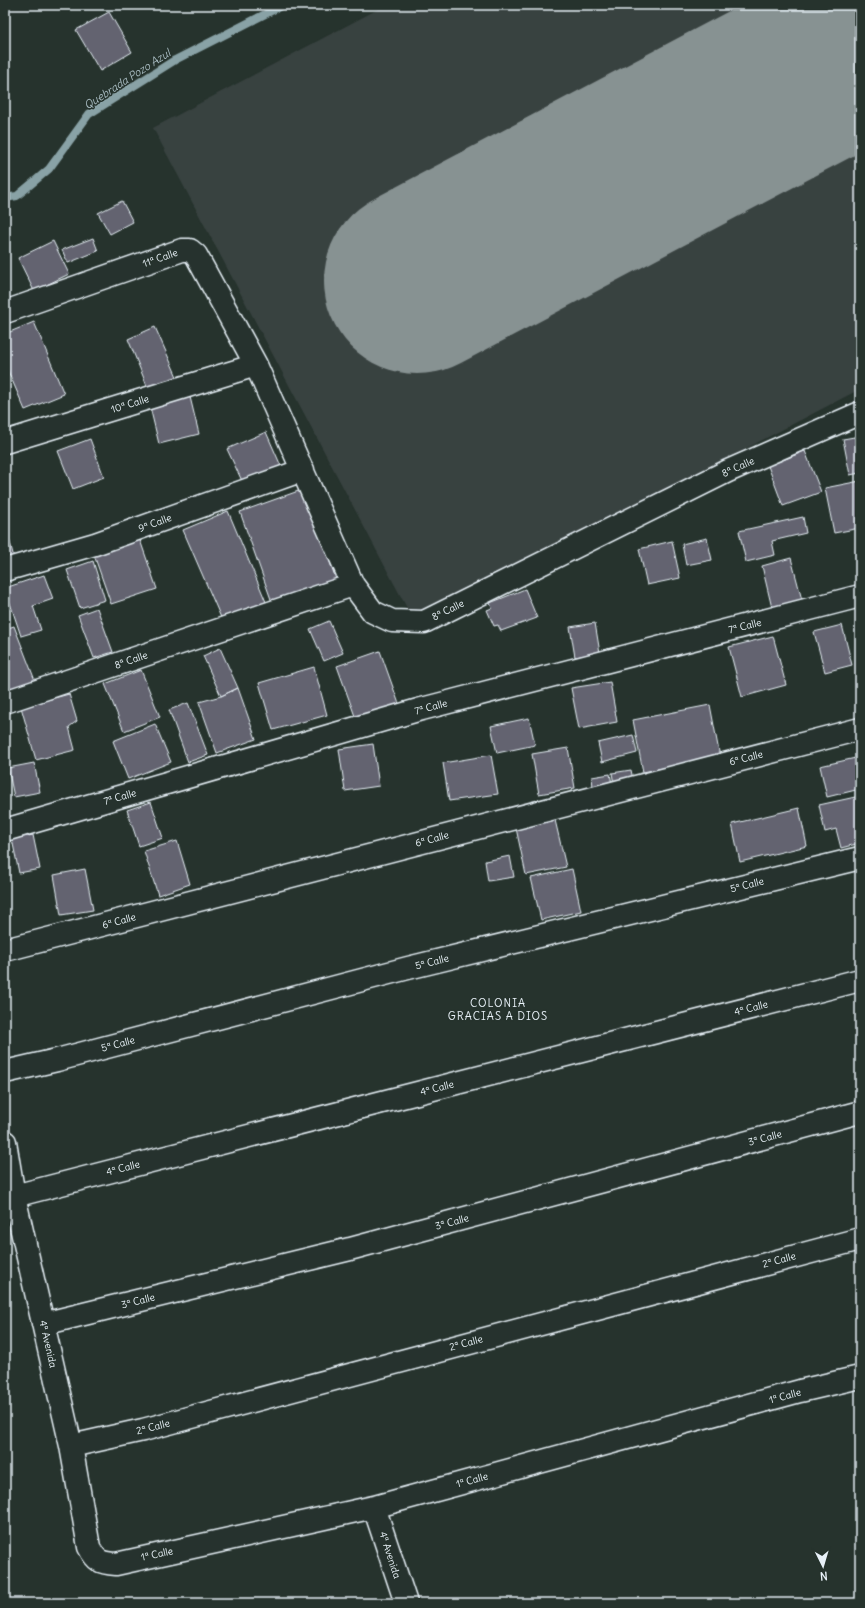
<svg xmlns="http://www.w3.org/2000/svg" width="865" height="1608" viewBox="0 0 865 1608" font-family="Delius,sans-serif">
<rect width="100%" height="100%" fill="#26332d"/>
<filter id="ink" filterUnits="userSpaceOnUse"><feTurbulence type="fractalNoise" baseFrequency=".025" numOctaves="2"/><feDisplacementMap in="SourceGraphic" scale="8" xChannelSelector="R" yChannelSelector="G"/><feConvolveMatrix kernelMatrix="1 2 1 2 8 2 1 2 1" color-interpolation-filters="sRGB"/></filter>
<g filter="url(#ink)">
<!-- built -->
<path fill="#394241" d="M386 5H860V389L421 618 407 608 153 128Z"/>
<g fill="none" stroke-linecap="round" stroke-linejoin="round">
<!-- stream -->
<path stroke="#89a2a6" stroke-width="8" d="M5 198 17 196 49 169 89 114 175 60 283 5"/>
<!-- runway -->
<path stroke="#879292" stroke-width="186" d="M417 281 860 47"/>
</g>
<!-- building -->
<path fill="#646470" stroke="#e8f1f8" d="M109 12 132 52 100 71 76 30Z
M122 201 133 222 110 234 98 213Z
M93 238 98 251 68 263 62 250Z
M53 241 69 274 34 291 18 258Z
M34 322 64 394 25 410 5 364V334Z
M155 327 178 379 149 391 128 339Z
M190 397 199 434 159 444 150 407Z
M266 432 281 466 243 483 227 449Z
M860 436V473L850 475 843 439Z
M90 439 104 477 73 489 58 451Z
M805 451 821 492 783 506 768 466Z
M860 481V528L834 533 825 488Z
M304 489 337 582 273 605 240 512Z
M228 511 266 602 222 620 183 530Z
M803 517 806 533 772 541 775 555 746 562 739 531Z
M5 523 14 558 5 561Z
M707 538 712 560 686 565 682 544Z
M140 540 157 589 111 604 94 555Z
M672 541 680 578 647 585 639 549Z
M791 558 802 600 772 608 762 566Z
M93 561 105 600 80 608 67 570Z
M44 575 53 599 33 606 41 630 21 636 5 588Z
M525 589 537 618 501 631 498 625 494 626 487 610 492 608 490 603Z
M97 608 113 652 94 658 78 615Z
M329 621 343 653 324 661 310 629Z
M595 623 600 653 575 657 570 627Z
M842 625 852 665 825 672 814 632Z
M14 626 36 683 5 696V629Z
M773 636 786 685 742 697 729 647Z
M220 648 238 688 221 696 203 656Z
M380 651 399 704 356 719 337 666Z
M314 667 327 715 273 730 259 683Z
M141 670 160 717 124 731 105 684Z
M610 682 617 722 579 729 571 688Z
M238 688 256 739 217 753 199 702 221 696Z
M69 694 77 721 69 727 75 750 36 760 21 707Z
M188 703 208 755 188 762 169 710Z
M710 705 720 757 643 772 633 720Z
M529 718 535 745 497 753 491 726Z
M155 724 171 762 128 779 113 741Z
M633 735 637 753 602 762 598 743Z
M373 744 379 786 345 791 339 749Z
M568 748 575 788 539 794 532 754Z
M491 755 498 794 449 801 443 763Z
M860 757V789L827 797 820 766Z
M34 763 40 792 14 797 8 768Z
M631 770 633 780 614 784 612 773Z
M610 774 612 784 593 787 592 777Z
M860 796V843L841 848 836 829 825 832 819 805Z
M151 802 163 838 139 846 127 810Z
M799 808 807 846 740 862 732 824Z
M555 820 566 867 526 875 516 828Z
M33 835 40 869 19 873 12 839Z
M177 841 190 884 158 895 144 851Z
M510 856 514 877 488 881 485 861Z
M85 869 93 910 61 915 54 875Z
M572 869 581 911 541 920 531 878Z"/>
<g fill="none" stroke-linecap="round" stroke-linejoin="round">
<defs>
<path id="minor" d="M5 312 182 250H190L196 255 256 365 353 585 373 612 392 621 424 622 728 471 860 413
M5 442 256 365
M5 570 95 544 303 470
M5 702 353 585
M5 830 418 710 860 596
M5 950 860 729
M5 1072 57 1060 408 968 860 858
M5 1142 14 1196 71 1446 89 1547C96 1561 100 1563 116 1564L374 1507 800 1391 860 1377
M14 1196 860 980
M43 1324 350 1249 860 1112
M71 1446 143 1430 860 1239
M374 1507 406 1603"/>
</defs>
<!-- minor casing -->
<use href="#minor" stroke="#e8f1f8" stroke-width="25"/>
<!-- minor -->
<use href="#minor" stroke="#26332d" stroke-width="22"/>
</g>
</g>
<g text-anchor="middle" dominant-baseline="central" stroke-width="3" stroke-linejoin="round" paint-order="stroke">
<!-- street labels -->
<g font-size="10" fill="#e8f1f8" stroke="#26332d">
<text transform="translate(160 258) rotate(-19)">11ª Calle</text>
<text transform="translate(130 404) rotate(-17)">10ª Calle</text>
<text transform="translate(738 467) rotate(-24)">8ª Calle</text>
<text transform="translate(155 523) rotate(-20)">9ª Calle</text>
<text transform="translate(448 610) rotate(-26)">8ª Calle</text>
<text transform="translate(745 626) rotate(-14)">7ª Calle</text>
<text transform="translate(131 660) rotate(-19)">8ª Calle</text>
<text transform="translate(431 707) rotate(-15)">7ª Calle</text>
<text transform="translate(746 758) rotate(-14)">6ª Calle</text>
<text transform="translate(120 797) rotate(-16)">7ª Calle</text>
<text transform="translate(432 839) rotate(-15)">6ª Calle</text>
<text transform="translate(747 885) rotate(-14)">5ª Calle</text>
<text transform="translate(119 921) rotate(-15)">6ª Calle</text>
<text transform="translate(432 962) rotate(-14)">5ª Calle</text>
<text transform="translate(751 1008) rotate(-14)">4ª Calle</text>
<text transform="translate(118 1044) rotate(-15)">5ª Calle</text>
<text transform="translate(437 1088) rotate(-14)">4ª Calle</text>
<text transform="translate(765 1138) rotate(-15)">3ª Calle</text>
<text transform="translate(123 1168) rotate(-14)">4ª Calle</text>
<text transform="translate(452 1222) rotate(-15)">3ª Calle</text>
<text transform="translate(779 1260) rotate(-15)">2ª Calle</text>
<text transform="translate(138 1301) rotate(-14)">3ª Calle</text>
<text transform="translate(466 1343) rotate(-15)">2ª Calle</text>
<text transform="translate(48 1344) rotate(77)">4ª Avenida</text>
<text transform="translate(785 1396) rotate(-15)">1ª Calle</text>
<text transform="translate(153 1427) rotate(-14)">2ª Calle</text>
<text transform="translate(472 1480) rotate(-15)">1ª Calle</text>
<text transform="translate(157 1554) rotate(-12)">1ª Calle</text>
<text transform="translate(390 1555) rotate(72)">4ª Avenida</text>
</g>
<!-- water labels -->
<g font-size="11" font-style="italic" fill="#a9bcc2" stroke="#26332d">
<text transform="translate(127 79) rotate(-33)">Quebrada Pozo Azul</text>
</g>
<!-- neighbourhood labels -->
<g font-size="11" letter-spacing="1" fill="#e8f1f8" stroke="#26332d">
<text x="498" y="1003">COLONIA<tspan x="498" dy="13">GRACIAS A DIOS</tspan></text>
</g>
</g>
<!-- margin -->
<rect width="865" height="1608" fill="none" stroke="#26332d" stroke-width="20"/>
<rect x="10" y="10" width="845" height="1588" fill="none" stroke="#e8f1f8" stroke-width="1.5" filter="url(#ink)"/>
<!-- north arrow -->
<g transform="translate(823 1566) rotate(175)" stroke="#26332d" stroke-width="3" paint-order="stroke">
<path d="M0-3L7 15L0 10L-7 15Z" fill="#e8f1f8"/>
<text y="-6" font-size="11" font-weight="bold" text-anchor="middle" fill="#e8f1f8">N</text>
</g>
</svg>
